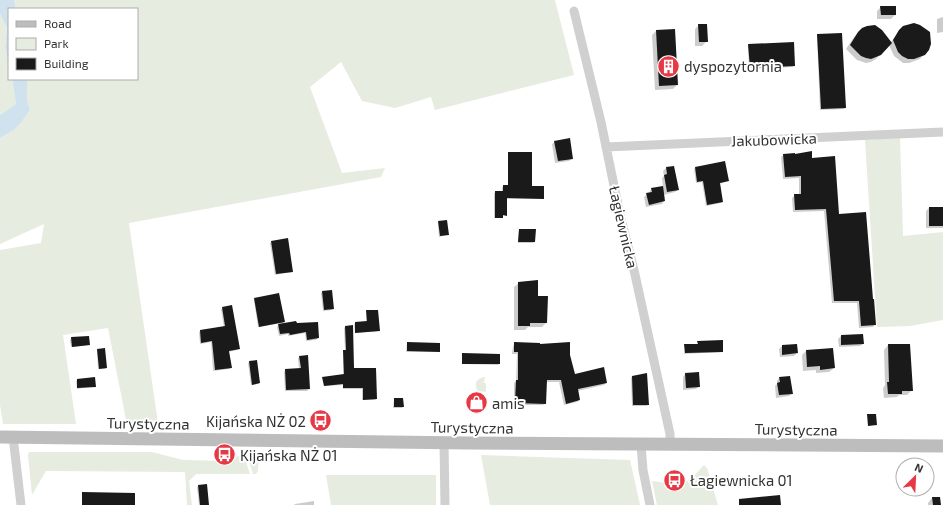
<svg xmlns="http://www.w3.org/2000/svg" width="943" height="505" viewBox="0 0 943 505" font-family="'Exo 2',sans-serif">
<rect width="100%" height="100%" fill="#fff"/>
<!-- green -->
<path fill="#e6ecdf" d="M14 0H555L574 75 435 110 431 97 395 108 362 101 341 62 310 87 342 173 385 168 381 177 129 223 158 423 127 425 108 328 63 335 76 424H3L0 405V250L41 243 44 224 0 244V138L14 130 21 123 30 110 27 99V79H137V9H16Z
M0 14 7 28 5 47 9 66V79H12L16 104 0 115Z
M900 138 903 236 943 232V320L910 326 877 327 865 140Z
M485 377 484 383H486V392L478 391C473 384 477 378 485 377Z
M29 452H152L183 460 227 461 228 457 244 456 250 474H196L189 481 192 505H187L185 472 46 471 32 495 28 455Z
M257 452 259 455 258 471 256 474H253L247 455Z
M481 455 630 460 640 505H490Z
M704 465 707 468 718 505H657L652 481 681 485 692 478Z
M326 475H436V505H331Z"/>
<!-- water -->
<path fill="#cfe2ee" d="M0 0H14L16 9H9V66L5 47 7 28 0 14Z
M12 79H27V99L30 110 21 123 14 130 0 138V115L16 104Z"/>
<!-- shadow -->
<path fill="#0003" d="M881 7 895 15 891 19H877V11Z
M943 17V32L937 33V19Z
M699 25 707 41 702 46H695V29Z
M862 29 890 43 900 31 924 54 920 59 909 63H903L894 56 889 45 876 59 871 62 866 63 857 60 846 49 854 37Z
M656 31 677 85 673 89 655 90 652 35Z
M818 35 845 108 844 109 820 110 817 36Z
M749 45 794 65 793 67 749 69 748 46Z
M555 142 572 158 569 161 555 163 552 144Z
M509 153 531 187 543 198 542 199H506V215L502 216 501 218H494V193L502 192V187L508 186V154Z
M784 155 811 159 838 215 875 324 873 327 859 328 857 303H832L824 211 793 212 792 198 795 195H799V178L783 179 781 157Z
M666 168H673L678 190 675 192 663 195 664 201 662 204 646 207 644 197 649 193V192L652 189 663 187 662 178 664 176 663 171Z
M695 168 728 181 719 184 722 202 721 203 706 206 702 182 696 183 694 169Z
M929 208H943V228H926V211Z
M439 221 448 234 446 235 439 237 438 223Z
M519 230 534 242 533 243H518Z
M271 242 292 271 291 272 275 275 270 243Z
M519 283 537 297 546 323 542 327H528L525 330H514V287Z
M322 292 333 309 332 310 323 311 321 293Z
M255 298 284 322 280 325 295 322 318 338 316 340 306 341 305 333 288 336V334L279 336 277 327 281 323 258 327 254 300Z
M223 308 239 349 237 350 228 352 230 368 229 369 213 371 211 342 200 344 199 332 200 331 224 328 221 309Z
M367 311 379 331 355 333 354 324 366 322V312Z
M345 327 353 369 376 399 375 400H362V389H343V385L325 386 323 378 343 375V352L345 351 344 328Z
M862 335 863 344 860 346 839 347 838 339 841 336Z
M71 338 89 345 71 347 70 340Z
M698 342 722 351 721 352 684 354 685 345H697Z
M407 343 439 351 438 352H406Z
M515 343 569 355 574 376 604 369 606 383 604 385 577 391 579 400 577 402 564 405 559 382H546L545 403 543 405H514V383L516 381 517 354H512L513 346Z
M888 345 912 390 907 395H899L897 397 884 398 883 388 885 385 884 350Z
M782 346 797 353 794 356 780 357 779 349Z
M98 350 106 368 105 369H98L97 351Z
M806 351 834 368 829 372 816 373V370L803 371 802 355Z
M463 354 499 364 498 365 462 364Z
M300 357 309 389 307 391H285L284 372 285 370 299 369 298 358Z
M249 362 259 383 258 384 251 385 248 363Z
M685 374 698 387 696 389 683 390V377Z
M632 376 648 404 647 406H632L631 378Z
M779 378 792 393 789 396 776 398 775 386 777 384V381Z
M77 380 95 386 77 389 76 381Z
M394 399H402L403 407 402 408H393Z
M198 486 208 505H199L197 487Z
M932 498 940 505H928V503Z
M314 501V505H294L295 504Z"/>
<!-- building -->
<path fill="#1a1a1a" d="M880 6H896V15H881Z
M914 23 920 25 930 32 931 44 929 50 925 55 914 59H908L902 56 898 52 893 40 899 30 903 26Z
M698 24H707L708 42H699Z
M875 25 882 30 892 43 881 55 871 59 866 58 861 56 850 45 858 32 862 28 867 26Z
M675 29 678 85 659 86 656 30Z
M842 33 846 108 821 109 817 34Z
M794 42 795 66 750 68 748 44Z
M570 138 573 159 558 161 554 141Z
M812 151V158L835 156 839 214 866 212 873 299H874L876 325 861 326 859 301H834L826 209 795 210 794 194H801V176L785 177 783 154 795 153V154Z
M508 152H532V186H544V199L507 198V216L503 215V218H495V191H503V185H508Z
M725 161 729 181 720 183 723 202 707 205 703 181 697 182 695 167Z
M674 166 679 190 667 192 664 175 667 174 666 167Z
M663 186 665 201 649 205 646 193 652 192 651 188Z
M929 207H943V226H929Z
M447 220 449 235 440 236 438 221Z
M519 229H536L535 242H518Z
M288 238 293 272 276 274 271 241Z
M538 280V296H548L547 323H530V326H518V282Z
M332 290 334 309 324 310 322 291Z
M279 293 285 322 259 327 254 298Z
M232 305 240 349 229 351 232 368 215 370 212 341 201 343 200 330 225 326 222 307Z
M366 310H378L380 331 355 333V322L367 321Z
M296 321 297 323 318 322 319 338 307 340 306 332 290 335 289 333 280 334 278 324Z
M353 325 354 368H376L377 399 363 400V388H343V384L324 386 322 377 344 374 343 350H346L345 326Z
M863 334 864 344 841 345V335Z
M89 336 90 345 72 347 71 337Z
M723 340V352L685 353 684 344H698L697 341Z
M407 342 440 343V352L407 351Z
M514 342 540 343V344L570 342V355L575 374 604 367 607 383 578 389 580 400 566 404 561 380H547L546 404 515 403 516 380H518V352H514Z
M797 344 798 353 782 355V345Z
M888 344H910L913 391H902V394H888L887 382H889Z
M105 348 107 368 99 369 97 349Z
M833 348 835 368 820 370V366L807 367 806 350Z
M462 353 500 354V364H462Z
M308 355 310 389 286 390 285 369 301 368 299 356Z
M257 360 260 383 252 385 249 361Z
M699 372 700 387 686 388 685 373Z
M647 373 649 405H633L632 376Z
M790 376 793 394 779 395 777 383 780 382 779 377Z
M95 377 96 387 77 388V379Z
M394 398H403L404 407H394Z
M867 414H876L877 425 868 426Z
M207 484 209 505H200L198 485Z
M82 492 135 493V505H82Z
M780 495 781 505H739V499Z
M932 497H940L941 505H933Z"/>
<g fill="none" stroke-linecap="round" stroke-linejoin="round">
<!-- street -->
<path stroke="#d0d0d0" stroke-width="9" d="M574 11 601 122 620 215 634 270 670 434V444
M606 147 943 132
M13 437 21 505
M444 443 445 505
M641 445 643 470 650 505"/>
<!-- secondary -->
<path stroke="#bdbdbd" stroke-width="13" d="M0 437 468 443 943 446"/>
</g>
<!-- icons -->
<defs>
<symbol id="building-disc" viewBox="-11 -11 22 22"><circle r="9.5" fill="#e63946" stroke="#fff"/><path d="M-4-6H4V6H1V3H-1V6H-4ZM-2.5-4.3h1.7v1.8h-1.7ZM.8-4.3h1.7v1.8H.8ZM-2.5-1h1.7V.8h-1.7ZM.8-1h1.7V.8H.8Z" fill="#fff"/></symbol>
<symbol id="shop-disc" viewBox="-11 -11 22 22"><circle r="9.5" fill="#e63946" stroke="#fff"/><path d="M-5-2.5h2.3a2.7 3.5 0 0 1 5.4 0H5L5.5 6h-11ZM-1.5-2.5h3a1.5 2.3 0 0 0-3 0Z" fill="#fff"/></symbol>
<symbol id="bus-disc" viewBox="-11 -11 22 22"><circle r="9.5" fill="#e63946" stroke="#fff"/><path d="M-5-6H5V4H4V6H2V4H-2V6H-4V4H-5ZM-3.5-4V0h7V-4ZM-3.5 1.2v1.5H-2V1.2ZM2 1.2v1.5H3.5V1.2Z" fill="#fff"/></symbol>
</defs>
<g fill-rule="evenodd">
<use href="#building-disc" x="656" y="54" width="25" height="25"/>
<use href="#shop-disc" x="464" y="390" width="25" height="25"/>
<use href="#bus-disc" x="308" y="408" width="25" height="25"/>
<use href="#bus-disc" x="212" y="442" width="25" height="25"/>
<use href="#bus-disc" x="662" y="468" width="25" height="25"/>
</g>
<g text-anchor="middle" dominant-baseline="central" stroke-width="4" stroke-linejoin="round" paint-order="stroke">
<!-- poi labels -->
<g font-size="15" fill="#333" stroke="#fff" text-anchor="start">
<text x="684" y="66">dyspozytornia</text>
<text x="492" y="403">amis</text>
<text x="306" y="421" text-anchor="end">Kijańska NŻ 02</text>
<text x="240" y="455">Kijańska NŻ 01</text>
<text x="690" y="480">Łagiewnicka 01</text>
</g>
<!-- street labels -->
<g font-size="15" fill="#333" stroke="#fff">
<text transform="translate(774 139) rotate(-2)">Jakubowicka</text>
<text transform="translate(624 227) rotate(77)">Łagiewnicka</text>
<text transform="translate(148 423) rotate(1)">Turystyczna</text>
<text transform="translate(472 427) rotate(1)">Turystyczna</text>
<text transform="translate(796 429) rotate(1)">Turystyczna</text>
</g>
</g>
<!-- legend -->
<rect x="8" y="8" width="130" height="72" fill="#ffffff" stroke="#adadad"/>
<rect x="16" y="21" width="20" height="6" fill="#bdbdbd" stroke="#adadad"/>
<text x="44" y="28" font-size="12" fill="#333333">Road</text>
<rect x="16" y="38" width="20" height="12" fill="#e6ecdf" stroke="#adadad"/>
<text x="44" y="48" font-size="12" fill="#333333">Park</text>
<rect x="16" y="58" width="20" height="12" fill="#1a1a1a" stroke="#adadad"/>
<text x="44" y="68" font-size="12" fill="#333333">Building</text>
<!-- north arrow -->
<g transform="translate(915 477) rotate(24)"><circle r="19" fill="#ffffff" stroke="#adadad"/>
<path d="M0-3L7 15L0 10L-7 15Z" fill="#e63946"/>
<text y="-6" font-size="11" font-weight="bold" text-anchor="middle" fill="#333333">N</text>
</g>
</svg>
